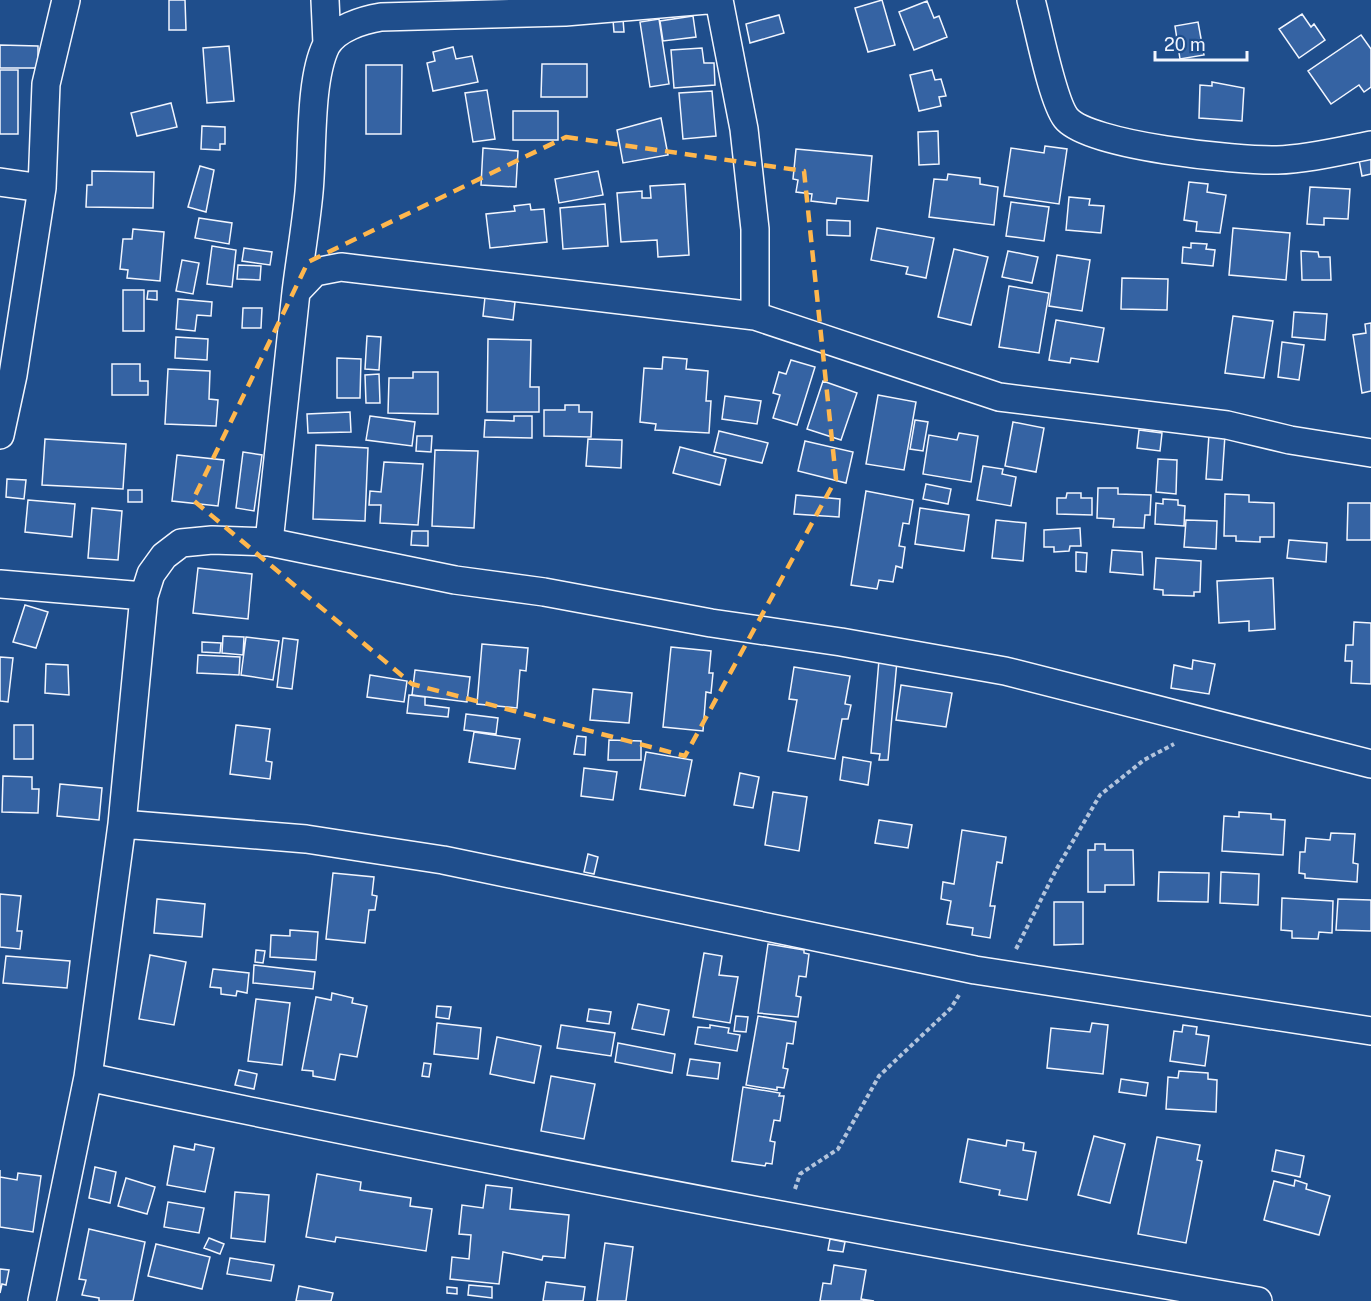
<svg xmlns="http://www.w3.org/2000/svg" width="1371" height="1301" viewBox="0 0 1371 1301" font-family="'Public Sans',sans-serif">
<rect width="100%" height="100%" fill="#1f4e8c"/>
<!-- building -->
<path fill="#3563a3" stroke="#f2f6ff" stroke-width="1.5" d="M169 0H185L186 30H169Z
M882 0 895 45 868 52 855 8Z
M927 1 934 18 939 16 947 37 914 50 899 12Z
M1302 14 1311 27 1314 24 1325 40 1299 58 1279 29Z
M779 15 784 33 750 43 746 24Z
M693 16 696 37 663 41 660 21Z
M623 19 624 32H614L613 20Z
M659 19 669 84 650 87 640 22Z
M1198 22 1204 55 1180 59 1175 26Z
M1361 35 1371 49V87L1364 92 1359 85 1331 104 1308 71Z
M0 45 38 46V68H0Z
M229 46 234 101 207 103 203 48Z
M453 47 456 59 472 56 478 82 433 91 427 63 435 61 433 52Z
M702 48 704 63H714L715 85 674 88 671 50Z
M542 64H587V97H541Z
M366 65H402L401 134H366Z
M0 70H18V134H0Z
M932 70 935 80 941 79 946 96 939 97 941 106 919 111 910 75Z
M1212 82 1244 88 1242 121 1199 118 1200 85 1212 86Z
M487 90 495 139 473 142 465 93Z
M712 91 716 136 683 139 679 93Z
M171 103 177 127 137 136 131 113Z
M513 111H558V140H513Z
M661 118 668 155 623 163 617 130Z
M202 126 225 127V144H220V150L201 149Z
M938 131 939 164 919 165 918 132Z
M1045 146 1067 149 1059 204 1004 196 1011 148 1044 153Z
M483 148 518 151 516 187 481 185Z
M796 149 872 156 868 201 837 198 836 204 811 201 812 194 796 192 798 180 793 179Z
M1371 158V174L1362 176 1359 160Z
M200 166 214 170 206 212 188 207Z
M92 171 154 172 153 208 86 207 87 185H92Z
M598 171 603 195 559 203 555 179Z
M948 174 980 178V184L998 187 994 225 929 217 934 179 947 180Z
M1189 182 1208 184 1207 192 1226 195 1220 233 1196 231 1197 222 1184 220Z
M685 184 689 255 658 257 657 240 621 242 617 193 642 191V198H651L650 186Z
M1310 187 1350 189 1348 219 1324 218V225L1307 224Z
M1069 197 1090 199 1089 205 1104 206 1101 233 1066 230Z
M1011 202 1049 207 1044 241 1006 236Z
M530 204 531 210 544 209 547 242 490 248 486 214 515 211 514 206Z
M605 204 608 246 563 249 560 208Z
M199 218 232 223 229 244 195 238Z
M827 220 850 221V236L827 235Z
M877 228 934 238 926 278 906 274 908 267 871 260Z
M1233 228 1290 233 1286 280 1229 275Z
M133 229 164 232 160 281 127 278 128 270 120 269 123 239H132Z
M1191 243 1207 244 1206 249 1215 250 1213 266 1182 263 1183 247 1191 248Z
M212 246 236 250 232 287 207 284Z
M244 248 272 252 270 265 242 261Z
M954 249 988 257 971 325 938 317Z
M1008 251 1038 257 1032 283 1002 277Z
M1301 251 1318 252 1319 257H1330L1331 280H1302Z
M1057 255 1090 260 1082 311 1049 306Z
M182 260 199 263 193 294 176 291Z
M238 265 261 266 260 280 237 279Z
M1122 278 1168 279 1167 310 1121 309Z
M1009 286 1049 293 1039 353 999 347Z
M123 290H144V331H123Z
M148 291H157V300L147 299Z
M485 297 515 302 513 320 483 316Z
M178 299 212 302 211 316 197 315 195 331 176 329Z
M243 308H262L261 328H242Z
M1294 312 1327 314 1325 340 1292 337Z
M1233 316 1273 321 1264 378 1225 373Z
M1056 320 1104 328 1098 362 1071 358 1070 363 1049 360Z
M1371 323V391L1362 393 1353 335 1366 333 1365 324Z
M367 336 381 337 379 370 365 369Z
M176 337 208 339 207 360 175 358Z
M488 339 531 340 530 387H539V412H487Z
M1282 342 1304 345 1299 380 1278 377Z
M663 357 687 359 686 369 708 371 706 401H711L709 433 655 430 656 424 640 422 644 368 662 369Z
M337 358 361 359 360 398H337Z
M791 360 815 367 797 425 773 418 780 395 773 393 779 372 786 374Z
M112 364H140V381H148V395H112Z
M168 369 210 371 209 399 218 400 216 426 165 424Z
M413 372H438V414L388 413 389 378H413Z
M379 374 380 403H366L365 375Z
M823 381 857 393 841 440 807 429Z
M878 395 916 402 904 470 866 464Z
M725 396 761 401 757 424 722 419Z
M565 405H579V412H592L591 437 544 436V410H565Z
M350 412 351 432 308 433 307 414Z
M370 416 415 422 412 446 366 440Z
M514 416H532V438L484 437 485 420 514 421Z
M915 420 928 422 923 451 910 449Z
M1013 422 1044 428 1036 472 1005 466Z
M1139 430 1162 433 1160 451 1137 448Z
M719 431 768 443 762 463 714 452Z
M959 433 978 436 971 482 923 474 929 435 957 440Z
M1209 434 1225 435 1222 480 1206 479Z
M417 436H432L431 452 416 451Z
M45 439 126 444 123 489 42 485Z
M588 439 622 440 621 468 586 466Z
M805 441 853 452 846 483 798 471Z
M316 445 368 448 365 521 313 519Z
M680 447 726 459 720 485 673 473Z
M435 450 478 451 474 528 432 526Z
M243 452 262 455 254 511 236 508Z
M177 455 224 460 218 506 172 501Z
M1158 459 1177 460 1176 494 1156 492Z
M384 462 423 464 418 525 380 523 381 505H369L370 491 381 492Z
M983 466 1003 469 1002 474 1016 477 1011 506 977 500Z
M7 479 26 480 24 499 6 497Z
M926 484 951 489 948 504 923 499Z
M1098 488H1118V494L1151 495 1150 515H1145L1144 528 1113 527 1114 519 1097 518Z
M128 490H142V502H128Z
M866 491 913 500 909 524 903 523 899 546 905 547 902 568 896 566 893 582 879 580 877 589 851 585Z
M1067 493H1081V498H1092V515L1057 514V498H1066Z
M1225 494 1249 495V502L1274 503V537H1260V542L1236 541V536H1224Z
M796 495 840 499 839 517 794 514Z
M1163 499 1178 500V505L1185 506 1184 526 1155 524 1156 503 1163 504Z
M28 500 75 504 72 537 25 532Z
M1348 503H1371V540H1347Z
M92 508 122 511 118 560 88 558Z
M920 508 969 515 964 551 915 544Z
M996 520 1026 523 1023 561 992 558Z
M1186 520 1217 521 1216 549 1184 547Z
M1080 528 1081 546H1070L1069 551 1054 552V547H1044V530Z
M412 531H428V546L411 545Z
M1289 540 1327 543 1326 562 1287 558Z
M1112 550 1142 552 1143 575 1110 572Z
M1076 552 1087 553 1086 572 1076 571Z
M1156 558 1201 561 1200 592H1194V596L1163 595V590L1154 589Z
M198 568 252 574 248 619 193 613Z
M1273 578 1275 629 1249 631V621L1219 623 1217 581Z
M25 605 48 612 36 648 13 642Z
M1354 622 1371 623V684L1351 683 1352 661H1345L1346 645H1353Z
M223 636 244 637 243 655 222 653Z
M246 637 279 641 273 680 241 675Z
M283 638 298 640 292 689 277 687Z
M202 642 221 643 220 653 202 652Z
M482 644 528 648 526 671 520 670 517 708 477 704Z
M671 647 711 651 709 673H713L711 693 706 692 703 731 663 727Z
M198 655 240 657 239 675 197 673Z
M0 657 13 658 8 702 0 701Z
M879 660 897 661 888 760H879L880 754 871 753Z
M1193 660 1215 664 1209 694 1171 688 1174 665 1192 669Z
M46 664 68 665 69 695 45 693Z
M794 667 850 676 845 704 851 705 848 719H842L835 759 788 751 797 700 789 699Z
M415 670 470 677 467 702 412 695Z
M370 675 407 681 404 702 367 697Z
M901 685 952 693 946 727 896 720Z
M593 689 632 693 629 723 590 720Z
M409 695 425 697V705L449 708 448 717 407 713Z
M466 714 498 718 496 734 464 730Z
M14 725H33V759H14Z
M236 725 270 729 266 761 272 762 270 779 230 774Z
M474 732 520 739 515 769 469 762Z
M577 736 586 737 585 755 574 754Z
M609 740 641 741V760H608Z
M646 752 692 760 685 796 640 789Z
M843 757 871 762 868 785 840 780Z
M584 768 617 772 613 800 581 796Z
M740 773 759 777 753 808 734 805Z
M3 776 32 777V789H39L38 813 2 812Z
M60 784 102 788 99 820 57 816Z
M773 792 807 797 799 851 765 845Z
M1239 812 1271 814V819L1285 820 1283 855 1222 851 1224 816 1239 817Z
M879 820 912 825 908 848 875 843Z
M962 830 1006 837 1002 863 997 862 990 906H995L990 938 972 935 973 928 947 924 951 901 941 899 943 882 954 884Z
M1331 833 1355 834 1353 863 1358 864 1357 882 1305 878V874L1299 873 1300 852H1305L1306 838 1330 840Z
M1095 844H1105V850H1133L1134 885H1105V892H1088V850H1095Z
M588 854 598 857 594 874 584 872Z
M1159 872 1209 873 1208 902 1158 901Z
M1221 872 1259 874 1258 905 1220 903Z
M333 873 374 877 372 895 377 896 375 910H369L365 943 326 939Z
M0 894 21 896 17 931H22L20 949 0 947Z
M1282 898 1333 901 1332 933 1319 932 1318 939 1292 938V931L1281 930Z
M157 899 205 904 202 937 154 933Z
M1338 899 1371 900V931L1336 930Z
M1054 902H1083V944L1054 945Z
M290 930 318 932 316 960 270 957 271 935 290 936Z
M768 944 804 950V953L809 954 806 977 799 976 796 996 801 997 798 1017 758 1013Z
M256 950 265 951 263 963 255 962Z
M704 953 722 956 719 975 738 977 730 1023 693 1017Z
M150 955 186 962 174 1025 139 1019Z
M6 956 70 961 67 988 3 983Z
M254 965 315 972 313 989 253 983Z
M213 969 249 973 247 993 237 991 236 996 221 994V988L210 987Z
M332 993 353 998 352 1003 367 1006 357 1057 340 1054 335 1080 313 1076V1071L302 1070 316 997 331 1000Z
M256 999 290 1003 282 1065 248 1061Z
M638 1004 669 1010 664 1035 632 1029Z
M437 1006 451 1007 449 1019 436 1017Z
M589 1009 611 1012 609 1024 587 1021Z
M736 1016 748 1017 746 1032 734 1031Z
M758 1016 796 1022 793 1044 787 1043 783 1068 788 1069 784 1088 777 1087V1090L746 1085Z
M437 1023 481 1028 478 1059 434 1054Z
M1092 1023 1108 1025 1103 1074 1047 1068 1051 1028 1090 1032Z
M561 1025 615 1033 611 1056 557 1048Z
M710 1025 729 1028 728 1033 740 1035 737 1051 695 1044 698 1027 710 1028Z
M1183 1025 1197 1027 1196 1034 1209 1036 1205 1066 1170 1061 1174 1031 1182 1032Z
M497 1037 541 1046 534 1083 490 1074Z
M618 1043 675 1054 672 1073 615 1062Z
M690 1059 720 1063 718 1079 687 1075Z
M424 1063 431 1064 429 1077 422 1076Z
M239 1070 257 1074 254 1089 235 1085Z
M1179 1071 1208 1073V1079L1217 1080 1216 1112 1166 1109 1168 1077 1178 1078Z
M551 1076 595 1084 584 1139 541 1131Z
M1121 1079 1148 1083 1146 1096 1119 1092Z
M743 1087 780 1093 779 1096H784L780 1121 774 1120 770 1141 775 1142 772 1164 766 1163 765 1166 732 1161Z
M1094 1136 1125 1144 1110 1203 1078 1195Z
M1157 1137 1200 1145 1197 1160 1202 1161 1186 1243 1138 1234Z
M968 1139 1006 1146 1007 1140 1024 1143 1023 1150 1036 1152 1027 1200 999 1195 1000 1190 960 1182Z
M195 1144 214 1148 205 1192 167 1185 174 1146 194 1150Z
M1276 1150 1304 1156 1300 1177 1272 1171Z
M95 1167 116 1172 110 1203 89 1198Z
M0 1170V1177L17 1180 18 1173 41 1176 33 1232 0 1227Z
M317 1174 361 1182 360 1190 411 1198 410 1206 432 1209 426 1251 336 1237 335 1242 306 1237Z
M126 1178 155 1187 147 1214 118 1206Z
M1295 1180 1307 1184 1306 1189 1330 1196 1319 1235 1264 1220 1274 1181 1294 1186Z
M486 1185 512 1188 510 1209 569 1215 565 1258 543 1256 542 1260 503 1252 499 1284 450 1279 452 1257 469 1259 471 1235 459 1234 462 1205 483 1208Z
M235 1192 269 1195 265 1242 231 1238Z
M168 1202 204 1208 199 1233 164 1227Z
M89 1229 145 1242 133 1301H99V1298L82 1295 86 1280 79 1279Z
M209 1238 224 1244 220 1254 204 1248Z
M830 1239 845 1242 843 1252 828 1250Z
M605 1243 633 1247 626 1301H597Z
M156 1244 210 1257 202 1289 148 1276Z
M230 1258 274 1265 271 1281 227 1274Z
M834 1265 866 1270 861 1299 874 1301H820L823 1283 831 1284Z
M0 1269 9 1270 6 1285 2 1284 0 1293Z
M546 1282 585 1287 583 1301H543Z
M469 1285 492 1287V1298L468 1295Z
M299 1286 333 1293 331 1301H296Z
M447 1287 457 1288V1294L447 1293Z"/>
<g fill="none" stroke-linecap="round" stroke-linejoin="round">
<defs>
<path id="minor" d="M325 0 327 44
M719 0 744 129 755 229V316
M1031 0C1038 25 1052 100 1066 118 1088 146 1238 161 1277 160 1308 159 1340 151 1371 145
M0 182 42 188
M296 292C300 259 306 225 309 192 313 152 309 81 326 46 336 28 363 20 381 17L565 12 707 0
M0 435 13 375 42 188 46 84 66 0
M269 542 296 292 315 272 341 267 755 316 999 397 1227 425 1290 440 1371 453
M0 584 144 596
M122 824 306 839 443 860 975 970 1371 1031
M88 1077C476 1160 867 1233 1258 1301
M42 1301 88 1077 122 824 144 596 151 574 164 556 181 543 212 540 269 542 455 580 544 592 711 623 841 642 1005 671 1371 764"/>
</defs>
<!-- minor casing -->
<use href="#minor" stroke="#f2f6ff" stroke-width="30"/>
<!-- path -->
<path stroke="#b3c4dc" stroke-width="4" stroke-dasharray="4.5 3" stroke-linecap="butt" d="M1016 949 1056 870 1100 795 1144 760 1174 744
M795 1189 800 1174 838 1149 879 1076 951 1008 959 995"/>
<!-- minor -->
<use href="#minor" stroke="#1f4e8c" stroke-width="27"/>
</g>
<!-- marked area -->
<path fill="none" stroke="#ffb74d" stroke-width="4.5" stroke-dasharray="12 8" stroke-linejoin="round" d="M566 137 804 171 836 479 685 756 412 684 193 500 308 262Z"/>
<!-- scale -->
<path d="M1155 51v9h92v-9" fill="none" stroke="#f2f6ff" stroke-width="3"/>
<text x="1164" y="51" font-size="18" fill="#f2f6ff" stroke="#1f4e8c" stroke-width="4.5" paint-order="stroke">20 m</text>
</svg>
